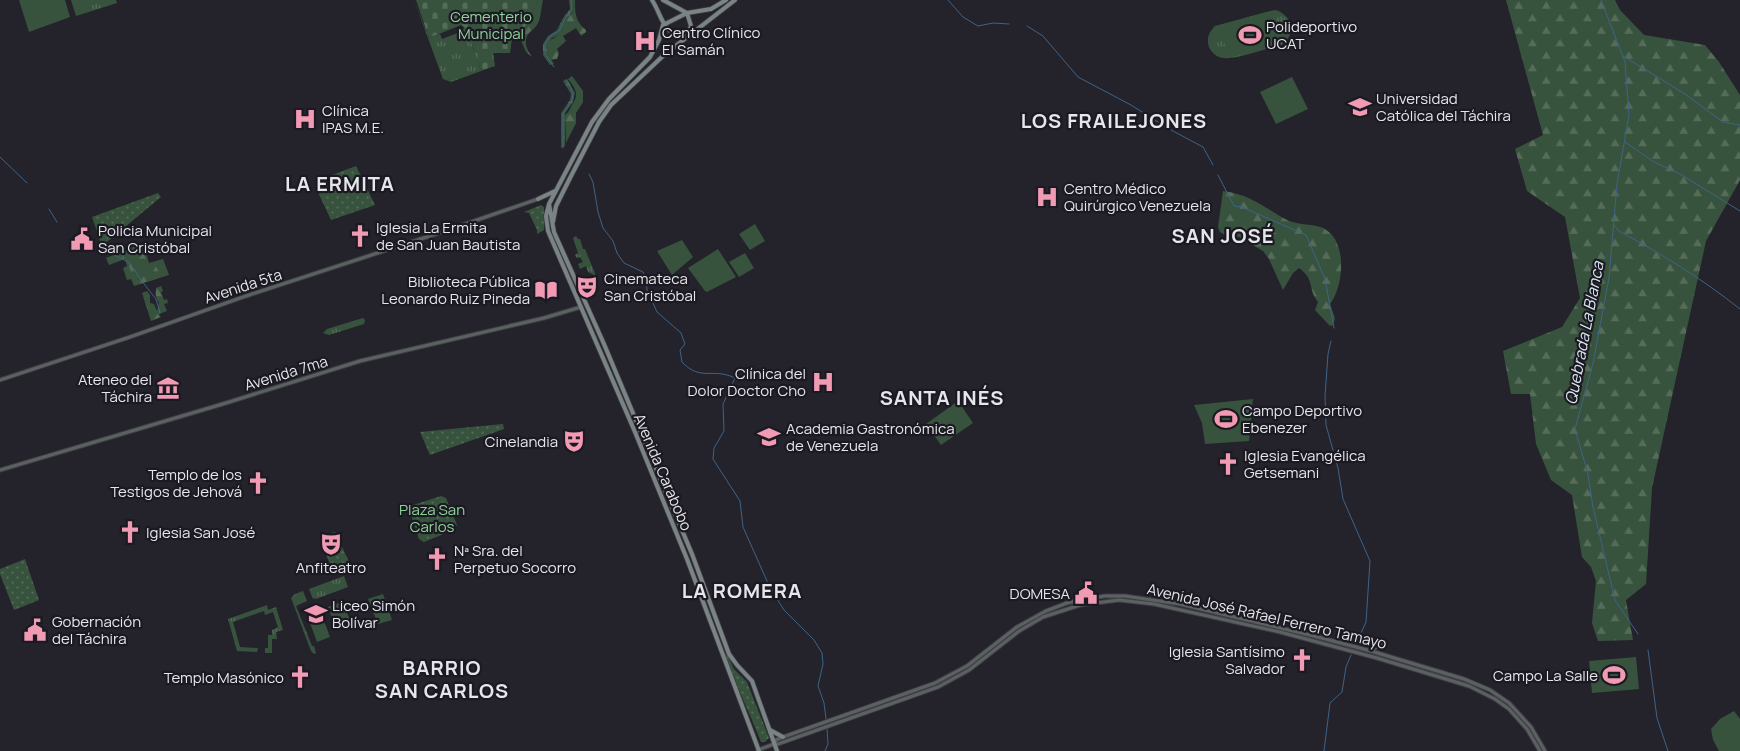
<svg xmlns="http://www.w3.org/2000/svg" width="1740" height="751" viewBox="0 0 1740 751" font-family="Manrope,sans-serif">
<defs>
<pattern id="grass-tufts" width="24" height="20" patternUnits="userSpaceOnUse" patternTransform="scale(1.25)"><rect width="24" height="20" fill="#38533d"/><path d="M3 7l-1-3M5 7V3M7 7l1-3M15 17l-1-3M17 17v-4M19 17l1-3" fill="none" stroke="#556c59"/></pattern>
<pattern id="forest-firs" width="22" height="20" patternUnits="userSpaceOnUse" patternTransform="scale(1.25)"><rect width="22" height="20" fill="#38533d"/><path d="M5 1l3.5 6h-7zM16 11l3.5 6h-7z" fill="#556c59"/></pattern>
<pattern id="wetland-marsh" width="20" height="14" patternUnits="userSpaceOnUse" patternTransform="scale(1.25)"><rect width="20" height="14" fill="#38533d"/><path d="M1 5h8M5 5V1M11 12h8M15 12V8" fill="none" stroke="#556c59"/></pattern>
<pattern id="cemetery-stones" width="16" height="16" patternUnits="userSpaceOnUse" patternTransform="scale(1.25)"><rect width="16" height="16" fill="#38533d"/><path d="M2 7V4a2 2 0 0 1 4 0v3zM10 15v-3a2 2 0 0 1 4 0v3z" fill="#556c59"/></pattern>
<pattern id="park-dots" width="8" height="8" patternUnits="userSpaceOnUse" patternTransform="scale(1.25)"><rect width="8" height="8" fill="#38533d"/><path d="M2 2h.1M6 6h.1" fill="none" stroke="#556c59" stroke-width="1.8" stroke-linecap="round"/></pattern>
</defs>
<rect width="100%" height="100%" fill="#24232b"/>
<!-- grass -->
<path fill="url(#grass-tufts)" d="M71 0H116L117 3 76 16Z
M414 0 429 38 440 34 442 39 463 31 464 27 467 29 481 71 451 82 443 79Z
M1276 10C1293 16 1297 35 1281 45 1267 48 1236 60 1224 58 1217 58 1212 53 1209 47 1206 39 1209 32 1215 26L1270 11Z
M576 236 578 239H580L583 249H585L596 276 588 272 586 266 580 269 578 264 583 262 580 257 577 258 575 255 578 253 573 238Z
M143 243 149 263 163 259 169 275 134 286 131 279 127 280 123 268 127 266 125 259 109 265 106 258Z
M363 318 365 320 364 324 329 335 323 333 327 329Z
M344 576 348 587 316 599 315 598 313 599 309 589Z
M303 591 307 601 296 606 312 646H314L316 653 314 654 311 651 291 598 295 594Z
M341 602 343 603 350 620 335 626 328 607Z
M267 605 268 610 276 607 283 630 276 632 277 639H272V653H265V648H268V635H272V630L278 627 273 612 265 615 264 611 233 622 240 647 258 648 257 652 237 651 228 619Z"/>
<!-- forest -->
<path fill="url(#forest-firs)" d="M538 0H543C541 8 541 17 538 23 536 27 533 29 530 32 522 40 527 50 532 57L526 52 519 36Z
M573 0H575C575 13 575 21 586 30V32L581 36 576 28 563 36 566 41 557 49 559 53 557 59 551 60C537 41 553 42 562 31 564 28 565 24 567 20 568 17 572 14 574 10Z
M1506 0H1615L1620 10 1644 35 1705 45 1719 62 1740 95V180L1706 241 1652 488 1646 584 1626 600 1633 640 1598 641 1592 623 1596 581 1591 567 1582 557 1572 495 1551 480 1536 444 1530 394H1511L1503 351 1562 327 1580 298 1565 217 1527 191 1515 149 1543 135Z
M572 76 583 91V102L576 113V123L566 143 565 115C569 112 570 109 572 105 580 94 575 88 568 79Z
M1223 191C1253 195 1265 209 1289 221 1300 225 1313 224 1323 228 1348 240 1344 286 1330 304L1335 318 1333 325 1330 326 1315 310 1318 302C1307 288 1316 281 1299 268L1293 273 1283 290 1269 259 1263 251 1239 237 1223 234 1220 232 1218 227Z
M137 246 143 250 147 264 155 265 160 274 156 279 138 284C131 277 130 265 124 256L127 251Z
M161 286 163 291 161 292 164 300 167 299 168 303 164 304 167 311 159 314 161 317 151 321 142 293 147 291 150 295V303L154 304 157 311 159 303C156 297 155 296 156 288Z"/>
<!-- wetland -->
<path fill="url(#wetland-marsh)" d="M569 0H573L574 10 567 19 566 25 560 34 552 38 547 45V53L554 64 550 65 543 55V44L548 36 557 30 563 18 570 9Z
M567 79 575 93 573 102 565 113V146L561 148V113L570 100 571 94 563 81Z"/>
<!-- cemetery -->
<path fill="url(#cemetery-stones)" d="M416 0H538L521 34 512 38 510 53H493L495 66 481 71 467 29 461 25 429 38Z"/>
<!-- park -->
<path fill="url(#park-dots)" d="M356 166 375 205 331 220 316 188V181Z
M158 193 161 197 102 246 92 217Z
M541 205 544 207V230L537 234V230L529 213 524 212Z
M503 424 504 429 430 455 420 432Z
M441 496 446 498 457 525 451 531 424 542 419 539 409 509 410 506Z
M335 532 352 568 334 575 320 538Z
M25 559 39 600 14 610 0 574V569Z
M727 654 734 669 747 682 769 738 765 742H761C750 713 736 685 724 655Z"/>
<!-- pitch -->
<path fill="#38533d" d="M19 0H65L70 17 29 32Z
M1271 12 1280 44 1228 58 1220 25Z
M1292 77 1308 109 1276 124 1260 92Z
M755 224 765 241 750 250 739 234Z
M682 240 693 257 672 275 657 251Z
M718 249 736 277 707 292 705 291 688 268Z
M745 253 754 268 739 277 729 262Z
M1253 399 1249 441 1205 444 1202 423 1194 405Z
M958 401 973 423 941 445 926 424Z
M383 594 392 620 378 624 368 599Z
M320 610 330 637 317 642 307 615Z
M1636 657 1639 689 1592 693 1589 661Z
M1734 711 1740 719V751H1719L1713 740 1711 729 1720 719Z"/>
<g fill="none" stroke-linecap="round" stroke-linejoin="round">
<!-- stream -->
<path stroke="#3e6388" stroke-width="1" d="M948 0 963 17 978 26 993 23 1009 24
M1601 0 1625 62 1629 115 1617 184 1609 278 1593 363 1575 429 1588 474 1593 507 1615 600 1638 634
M1027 26 1043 36 1078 77 1131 105 1171 130 1203 147 1213 165
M1623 56 1685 94 1723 122 1740 125
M554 67 545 54V44L549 37 559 31 565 19 572 9 571 0
M1625 142 1654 162 1680 174 1740 211
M563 148V114L572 100 573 93 566 80
M0 157 27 183
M589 174 593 182 598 212 603 228 613 241 617 253 624 263 643 272 646 278 647 290 657 312 681 333 685 344 680 350 682 362C701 382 712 367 735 378L723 404 724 431 714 448 713 459 740 501 743 527 767 581 777 599 784 610 814 640 822 653 823 664 818 686 824 703 826 719
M1218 175 1234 206 1242 207 1306 235 1325 279 1334 328
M49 209 57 222
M1614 225 1619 231C1663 255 1701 278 1740 309
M111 253 130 263 141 280 156 299 160 313
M1331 341 1328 354 1325 396 1326 425 1338 468 1343 499 1370 561 1366 622 1356 644
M1648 650 1657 718 1668 751
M825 751 828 744 827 728
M1324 751 1330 703 1342 692 1346 667 1351 655"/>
<defs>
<path id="tertiary" d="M0 380 130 337 246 296 448 230 538 199
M0 470 226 403 360 361 544 318 581 307
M1372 650 1381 644
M775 743 776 740 783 737 935 683 967 666 1017 627 1046 611 1067 603 1084 599 1105 596H1125L1180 604 1318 637 1371 651 1464 679 1490 690 1509 703 1531 727 1545 751
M758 750 774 744H778L938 687 969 670 1019 631 1043 617 1080 605 1119 600 1154 604 1280 632 1377 658 1469 686 1495 699 1509 709 1527 729 1540 751"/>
<path id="secondary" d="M652 0C663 17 662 36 687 36
M663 0 687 13
M726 0 711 9 687 13 663 25 659 40 650 57 609 99 592 122 549 204 546 216 548 231 635 432 687 559 759 751
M687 13 691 26 688 34
M538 199 555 191
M549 204 554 232 604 344 692 554 729 654 737 665 752 681 777 751
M553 222 556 206 570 178 599 122 611 105 664 55 735 0
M770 730 783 737"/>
</defs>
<!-- tertiary casing -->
<use href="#tertiary" stroke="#3f3e46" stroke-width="5"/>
<!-- secondary casing -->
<use href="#secondary" stroke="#3f3e46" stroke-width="5.5"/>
<!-- tertiary -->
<use href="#tertiary" stroke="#5b6161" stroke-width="3"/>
<!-- secondary -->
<use href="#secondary" stroke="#7b8484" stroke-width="4"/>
</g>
<!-- icons -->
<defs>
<symbol id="stadium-bare" viewBox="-9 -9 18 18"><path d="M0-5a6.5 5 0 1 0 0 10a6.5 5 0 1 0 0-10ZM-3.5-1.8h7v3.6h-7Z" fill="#f09ab4" stroke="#1b1921" stroke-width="2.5" paint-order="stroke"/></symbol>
<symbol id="hospital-bare" viewBox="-9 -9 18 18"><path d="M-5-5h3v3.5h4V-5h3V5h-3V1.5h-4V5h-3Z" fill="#f09ab4" stroke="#1b1921" stroke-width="2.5" paint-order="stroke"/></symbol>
<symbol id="university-bare" viewBox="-9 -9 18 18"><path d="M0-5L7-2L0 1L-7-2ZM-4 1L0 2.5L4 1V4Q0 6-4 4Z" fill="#f09ab4" stroke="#1b1921" stroke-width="2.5" paint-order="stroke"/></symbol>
<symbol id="church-bare" viewBox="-9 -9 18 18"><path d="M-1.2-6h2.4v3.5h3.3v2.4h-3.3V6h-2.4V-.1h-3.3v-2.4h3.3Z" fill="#f09ab4" stroke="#1b1921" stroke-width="2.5" paint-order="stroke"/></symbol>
<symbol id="civic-bare" viewBox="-9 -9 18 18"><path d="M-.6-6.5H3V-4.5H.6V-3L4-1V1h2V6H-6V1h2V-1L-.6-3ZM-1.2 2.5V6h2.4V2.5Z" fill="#f09ab4" stroke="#1b1921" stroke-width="2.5" paint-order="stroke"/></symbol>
<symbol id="theatre-bare" viewBox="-9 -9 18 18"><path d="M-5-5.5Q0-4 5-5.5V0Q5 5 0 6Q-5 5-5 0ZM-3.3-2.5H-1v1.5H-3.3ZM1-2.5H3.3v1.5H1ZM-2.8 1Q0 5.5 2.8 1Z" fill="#f09ab4" stroke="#1b1921" stroke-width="2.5" paint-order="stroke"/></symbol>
<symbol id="library-bare" viewBox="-9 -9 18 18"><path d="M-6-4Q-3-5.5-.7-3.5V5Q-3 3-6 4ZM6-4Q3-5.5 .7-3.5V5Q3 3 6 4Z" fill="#f09ab4" stroke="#1b1921" stroke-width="2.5" paint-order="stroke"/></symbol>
<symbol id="museum-bare" viewBox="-9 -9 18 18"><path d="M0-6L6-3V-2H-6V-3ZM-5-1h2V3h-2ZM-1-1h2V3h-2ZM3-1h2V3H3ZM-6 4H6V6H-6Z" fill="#f09ab4" stroke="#1b1921" stroke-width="2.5" paint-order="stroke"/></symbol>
</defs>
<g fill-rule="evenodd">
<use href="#stadium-bare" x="1234" y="19" width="32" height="32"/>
<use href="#hospital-bare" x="629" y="25" width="32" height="32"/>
<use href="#university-bare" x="1344" y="91" width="32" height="32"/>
<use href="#hospital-bare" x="289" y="103" width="32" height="32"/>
<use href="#hospital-bare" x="1031" y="181" width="32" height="32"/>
<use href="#church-bare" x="344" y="220" width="32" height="32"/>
<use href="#civic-bare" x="66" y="223" width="32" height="32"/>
<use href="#theatre-bare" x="571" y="271" width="32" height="32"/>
<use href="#library-bare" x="530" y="274" width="32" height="32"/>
<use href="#hospital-bare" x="807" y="366" width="32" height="32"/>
<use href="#museum-bare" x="152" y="372" width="32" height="32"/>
<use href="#stadium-bare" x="1210" y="403" width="32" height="32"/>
<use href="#university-bare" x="753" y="421" width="32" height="32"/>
<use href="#theatre-bare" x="558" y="425" width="32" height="32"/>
<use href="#church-bare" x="1212" y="448" width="32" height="32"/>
<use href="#church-bare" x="242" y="467" width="32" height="32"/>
<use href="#church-bare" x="114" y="516" width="32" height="32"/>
<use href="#theatre-bare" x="315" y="528" width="32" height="32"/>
<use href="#church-bare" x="421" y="543" width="32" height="32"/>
<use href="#civic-bare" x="1070" y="577" width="32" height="32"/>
<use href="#university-bare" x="300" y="598" width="32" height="32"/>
<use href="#civic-bare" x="19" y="614" width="32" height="32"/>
<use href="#church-bare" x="1286" y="644" width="32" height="32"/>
<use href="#stadium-bare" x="1598" y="659" width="32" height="32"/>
<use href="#church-bare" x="284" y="661" width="32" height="32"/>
</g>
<g text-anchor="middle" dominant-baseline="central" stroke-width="4.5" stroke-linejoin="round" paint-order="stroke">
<!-- park labels -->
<g font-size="15" fill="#8fd39b" stroke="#1b1921">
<text x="491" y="16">Cementerio<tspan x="491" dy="17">Municipal</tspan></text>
<text x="432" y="509">Plaza San<tspan x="432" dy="17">Carlos</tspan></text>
</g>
<!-- poi labels -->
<g font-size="15" fill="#e6e5eb" stroke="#1b1921" text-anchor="start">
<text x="1266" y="26">Polideportivo<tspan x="1266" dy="17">UCAT</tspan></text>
<text x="662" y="32">Centro Clínico<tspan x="662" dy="17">El Samán</tspan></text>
<text x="1376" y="98">Universidad<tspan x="1376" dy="17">Católica del Táchira</tspan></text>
<text x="322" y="110">Clínica<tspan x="322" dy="17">IPAS M.E.</tspan></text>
<text x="1064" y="188">Centro Médico<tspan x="1064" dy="17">Quirúrgico Venezuela</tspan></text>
<text x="376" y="227">Iglesia La Ermita<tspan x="376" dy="17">de San Juan Bautista</tspan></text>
<text x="98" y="230">Policia Municipal<tspan x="98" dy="17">San Cristóbal</tspan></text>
<text x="604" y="278">Cinemateca<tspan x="604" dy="17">San Cristóbal</tspan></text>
<text x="530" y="281" text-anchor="end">Biblioteca Pública<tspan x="530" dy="17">Leonardo Ruiz Pineda</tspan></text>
<text x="806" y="373" text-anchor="end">Clínica del<tspan x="806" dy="17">Dolor Doctor Cho</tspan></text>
<text x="152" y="379" text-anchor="end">Ateneo del<tspan x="152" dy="17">Táchira</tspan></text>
<text x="1242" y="410">Campo Deportivo<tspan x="1242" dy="17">Ebenezer</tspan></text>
<text x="786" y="428">Academia Gastronómica<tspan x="786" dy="17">de Venezuela</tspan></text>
<text x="558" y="441" text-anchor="end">Cinelandia</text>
<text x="1244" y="455">Iglesia Evangélica<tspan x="1244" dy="17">Getsemani</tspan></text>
<text x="242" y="474" text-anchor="end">Templo de los<tspan x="242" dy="17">Testigos de Jehová</tspan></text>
<text x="146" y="532">Iglesia San José</text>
<text x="454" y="550">Nª Sra. del<tspan x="454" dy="17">Perpetuo Socorro</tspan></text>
<text x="331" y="567" text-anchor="middle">Anfiteatro</text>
<text x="1070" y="593" text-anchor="end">DOMESA</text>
<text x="332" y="605">Liceo Simón<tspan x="332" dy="17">Bolívar</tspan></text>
<text x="52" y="621">Gobernación<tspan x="52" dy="17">del Táchira</tspan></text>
<text x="1285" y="651" text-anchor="end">Iglesia Santísimo<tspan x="1285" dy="17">Salvador</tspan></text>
<text x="1598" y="675" text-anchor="end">Campo La Salle</text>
<text x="284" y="677" text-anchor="end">Templo Masónico</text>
</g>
<!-- street labels -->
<g font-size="15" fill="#e6e5eb" stroke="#1b1921">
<text transform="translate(243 286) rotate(-18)">Avenida 5ta</text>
<text transform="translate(286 373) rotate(-17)">Avenida 7ma</text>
<text transform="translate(663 472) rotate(67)">Avenida Carabobo</text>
<text transform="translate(1267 616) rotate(13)">Avenida José Rafael Ferrero Tamayo</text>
</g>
<!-- water labels -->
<g font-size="16" font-style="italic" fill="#dae6f2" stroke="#1b1921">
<text transform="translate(1584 333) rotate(-79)">Quebrada La Blanca</text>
</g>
<!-- district labels -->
<g font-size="20" font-weight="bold" letter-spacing="1" fill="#e6e5eb" stroke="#1b1921">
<text x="1114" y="120">LOS FRAILEJONES</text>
<text x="340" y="183">LA ERMITA</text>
<text x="1223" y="235">SAN JOSÉ</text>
<text x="942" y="397">SANTA INÉS</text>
<text x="742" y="590">LA ROMERA</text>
<text x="442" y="667">BARRIO<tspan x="442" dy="23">SAN CARLOS</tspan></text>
</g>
</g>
</svg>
